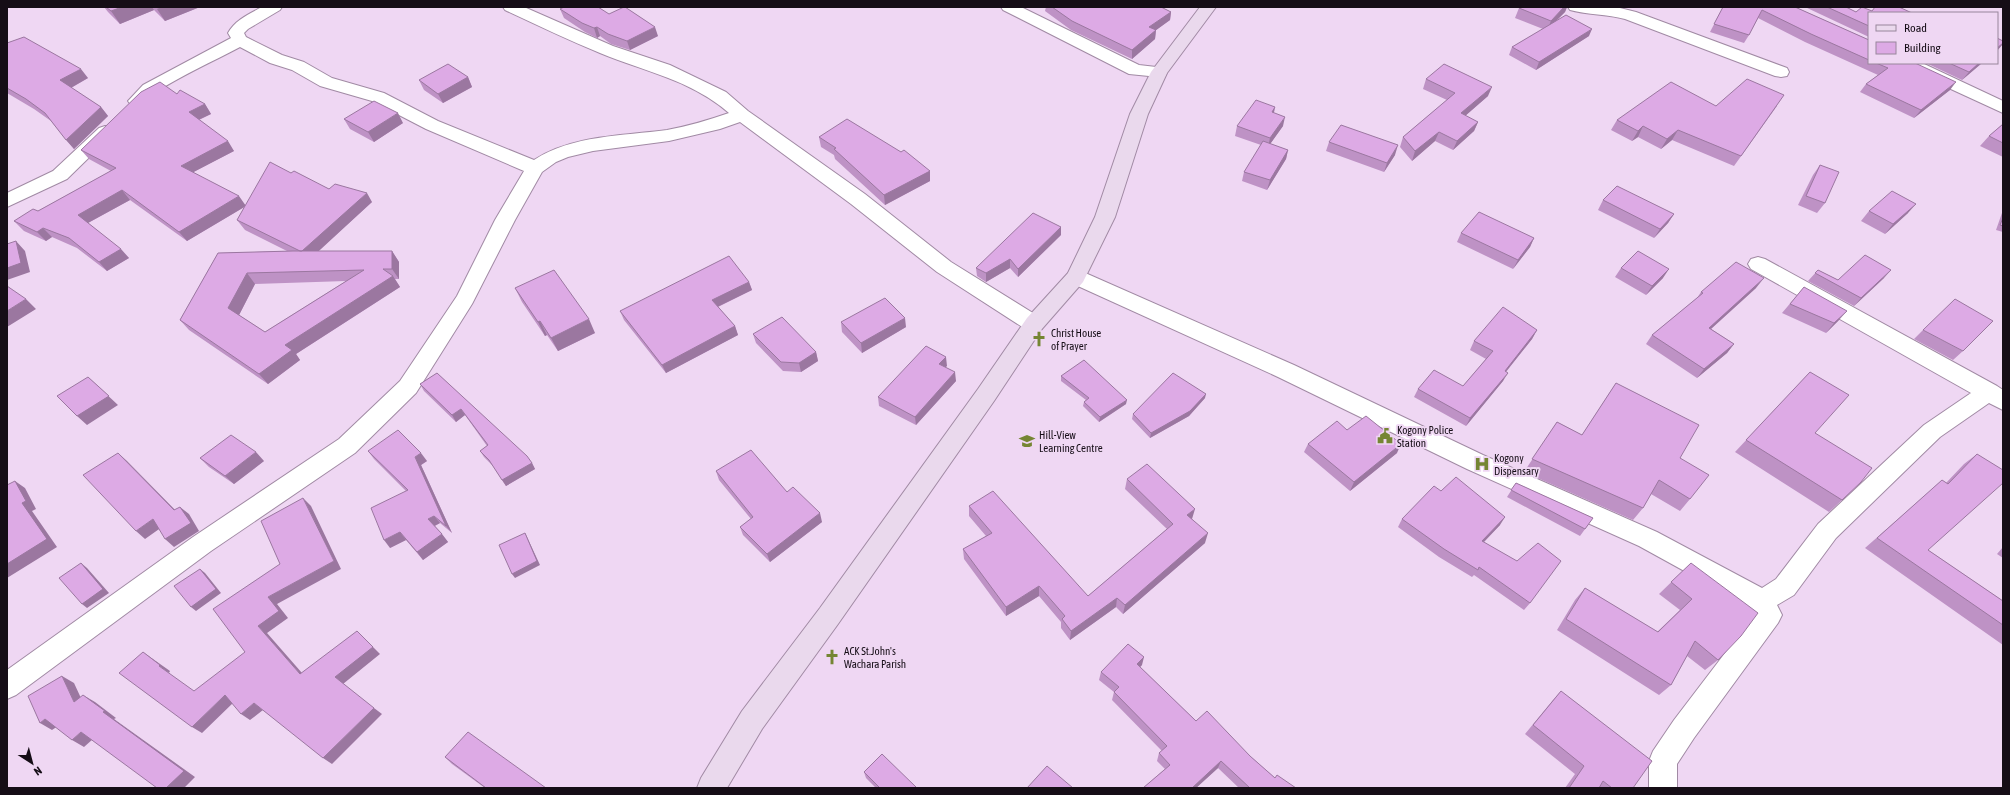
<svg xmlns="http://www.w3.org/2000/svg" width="2010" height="795" viewBox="0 0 2010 795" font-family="'Asap Condensed',sans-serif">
<rect width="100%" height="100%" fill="#efd7f3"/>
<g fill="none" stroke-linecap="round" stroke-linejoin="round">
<defs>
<path id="street" d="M262 7H282L280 10 248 29 244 33 246 37 282 55 304 62 332 78 384 93 438 121 534 160C572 135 623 136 667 130 688 126 709 120 729 113 691 80 646 72 600 53 568 40 537 25 505 10L503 7H524L613 46 670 65 726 92 748 111 865 194 951 262 1041 318 1044 324 1041 330 1034 332 1027 330 937 272 851 204 740 122 720 129 669 141 593 151 568 157 556 162 542 172 515 220 472 304 416 393 355 453 211 551 16 695 7 699V670L193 537 339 439 400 381 457 296 495 220 524 171 426 129 372 101 320 86 292 70 270 63 240 47C212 62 182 75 156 92 146 99 144 108 131 105L128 101 143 85 231 38 228 33C235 20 249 14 262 7Z
M1001 7H1021L1139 65 1165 68 1167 72 1165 76 1159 77 1129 74 1003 10Z
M1568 7H1616L1636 12 1787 68 1789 72 1787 76 1781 77 1775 76 1625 19C1607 14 1588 15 1570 10Z
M1901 63H1922L2003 101V113L1903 67Z
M105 126 111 128 114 132 111 136 67 179 7 207V193L53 171 99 128Z
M1758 257 1765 259 1997 386 2003 390V410L1989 403 1940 437 1836 538 1794 595 1777 605 1782 615 1778 623 1694 738 1677 764V788H1649V761L1653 751 1674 720 1754 615 1748 606 1639 546 1467 469 1278 377 1069 282 1066 277 1069 272 1076 270 1083 272 1294 365 1483 455 1657 532 1762 588 1776 579 1818 524 1924 425 1971 393 1751 269 1748 264 1751 259Z"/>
<path id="secondary" d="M1200 7H1216L1167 73 1148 114 1115 217 1083 282 1041 330 994 401 838 624 762 729 727 788H697L701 778 742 711 820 608 978 389 1027 318 1068 273 1095 217 1130 114 1151 72Z"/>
</defs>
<!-- street casing -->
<use href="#street" stroke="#a18aa4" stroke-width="2"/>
<!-- secondary casing -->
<use href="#secondary" stroke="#a18aa4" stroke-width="2"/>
<!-- street -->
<use href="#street" fill="#fff" fill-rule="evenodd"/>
<!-- secondary -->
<use href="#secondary" fill="#ead9ed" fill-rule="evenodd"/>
</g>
<!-- wall -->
<path fill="#be92c5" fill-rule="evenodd" d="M104 7H200L165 21 154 10 120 24 108 12Z
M1046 7H1161L1171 12 1170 20 1156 30 1155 39 1132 59 1071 30 1045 11Z
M1520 7H1567L1565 12 1556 21 1589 36 1536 70 1509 55 1512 47 1543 29 1515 18 1519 8Z
M1723 7H1795L1869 40V63H1915L1950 90 1914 118 1860 92 1866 84 1878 75 1805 42 1758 18 1749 35 1744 43 1710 32Z
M1805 7H1846L1856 12 1872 11 1899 7 1869 13V37Z
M560 9 609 14 658 36 630 50 611 44 600 36 597 38 585 32 564 18Z
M7 43 88 78 71 88 101 107 108 116 74 149 51 121 34 109 7 93Z
M1926 63H1982L1962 80Z
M468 77 472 87 443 103 424 90 419 80Z
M1426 79 1488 96 1465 116 1478 122 1474 131 1453 150 1435 141 1412 161 1400 147 1403 137 1447 100 1423 89Z
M177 94 205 104 211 114 199 120 234 151 193 172 246 206 187 241 130 200 88 223 129 258 107 271 77 248 52 237 46 241 24 231 14 221 38 211 111 171 89 159 81 150Z
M1716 106H1777L1734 166 1672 140 1661 149 1638 137 1632 141 1611 130 1617 120Z
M1275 107 1274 113 1283 126 1270 144 1288 150 1286 159 1267 190 1242 181 1244 172 1261 145 1235 136 1237 126Z
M344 119 403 123 374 142 350 129Z
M2003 124V157L1980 146 1989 136Z
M819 137 930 171V181L885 205 835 159 834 155 821 147Z
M1329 142 1395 155 1384 172 1326 151Z
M1820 165 1825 203 1817 213 1798 205 1813 175Z
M291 173 329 189 372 202 318 251H392L399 262V279H395L400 287 296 354 300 360 268 384 189 330 180 320 218 253 287 251 245 230 237 220ZM346 281 265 332 239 315 255 284Z
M1603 200 1674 214 1668 223 1654 238 1598 210Z
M2003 210V232L1996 230Z
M1869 211 1908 213 1885 234 1861 221Z
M1461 233 1534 238 1530 247 1513 269 1457 242Z
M1061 235 1018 277 1010 268 986 282 977 276 976 268Z
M1621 268 1663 278 1646 295 1615 277Z
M1818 270 1838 280 1884 278 1854 306 1808 281Z
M749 282 752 290 718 307 735 326 738 335 666 373 624 320 620 311Z
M1804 287 1839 320 1826 333 1782 313Z
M515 288 595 333 558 351 547 335 545 336 522 302Z
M1756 288 1711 329 1734 344 1727 353 1697 378 1646 344 1652 335 1697 298 1701 292Z
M841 322 906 327 862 353 842 332Z
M1537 330 1532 339 1506 372 1503 381 1466 426 1414 397 1418 389 1463 386 1486 359 1470 350 1474 341Z
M1923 330 1963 351 1953 360 1914 339Z
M753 334 816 352 818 361 801 372 783 371 756 343Z
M947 366 945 367 956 381 916 425 879 406 878 397Z
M1810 372 1815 433 1842 500 1829 512 1735 452Z
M437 373 532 463 535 469 506 486 493 466 484 457 480 451 487 446 465 415 456 422 424 391 420 384Z
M1061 376 1126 404 1099 422 1083 406 1084 402 1086 400 1061 381Z
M1616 383 1680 458 1690 499 1680 511 1651 494 1643 508 1633 520 1524 472 1557 422 1582 435Z
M1205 398 1189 416 1150 438 1132 419 1133 414Z
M1347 430 1397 453 1350 491 1304 452 1308 444Z
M368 451 427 461 421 465 452 533 440 523 435 526 448 542 423 560 406 540 390 548 406 491 374 459Z
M1977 454 1928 550 2003 601V645L1865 548 1930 491 1942 480 1946 483 1964 464Z
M200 458 264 461 234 484 209 467Z
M716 471 787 492 822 522 770 562 743 535 740 527 751 519 719 480Z
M1127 479 1192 519 1205 543 1123 614 1116 607 1070 640 1061 628V622L1039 596 1006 616 964 559 963 549 986 536 969 516V506L1088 596 1167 529 1125 489Z
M1516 483 1593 518 1580 536 1507 497Z
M1441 491 1500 525 1484 542 1530 603 1524 610 1474 575 1472 577 1439 557 1398 527 1402 519Z
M2003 547V558L1997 554Z
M1691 563 1718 660 1705 670 1687 656 1671 685 1659 695 1557 630 1575 600 1585 588 1657 632 1680 610 1659 594Z
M1142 665 1140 667 1196 721 1250 756 1275 778 1296 788H1239L1218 768 1196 788H1143L1165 769 1157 761 1159 753 1162 751 1112 700 1114 692 1099 680 1101 672Z
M1561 691 1633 788H1565L1575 774 1525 734 1553 700Z
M445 757 546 788H485L452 764Z
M864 772 917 788H876L866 778Z"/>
<!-- shaded-wall -->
<path fill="#9b77a0" d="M122 7H152L154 10 120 24 111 11Z
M161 7H200L165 21 157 9Z
M1564 7H1567L1565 12 1547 30 1551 21Z
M1171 12 1170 20 1148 36 1149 27Z
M597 27 600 36 597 38 594 28Z
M655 27 658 36 630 50 627 41Z
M1592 29 1589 36 1536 70 1539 62Z
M1156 30 1155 39 1132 59V50Z
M2003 43V44L1997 51V48Z
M1979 63H1982L1962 80 1969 72Z
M81 69 88 78 67 90 60 80Z
M468 77 472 87 443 103 438 94Z
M1956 82 1950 90 1914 118 1921 110Z
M1492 87 1488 96 1457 123 1461 113Z
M205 104 211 114 196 121 189 112Z
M101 107 108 116 74 149 66 140Z
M1275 107 1273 116 1272 112Z
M398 113 403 123 374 142 368 132Z
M1285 117 1283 126 1268 147 1270 138Z
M1478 122 1474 131 1453 150 1457 141Z
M1643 126 1638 137 1632 141 1638 131Z
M1678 130 1672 140 1661 149 1667 139Z
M1439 132 1435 141 1412 161 1415 151Z
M228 141 234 151 188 175 181 166Z
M1398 145 1395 155 1384 172 1387 163Z
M1288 150 1286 159 1267 190 1270 180Z
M930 171V181L885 205 884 195Z
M122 190 130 200 86 224 78 215Z
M367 193 372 202 308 261 301 251Z
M239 196 246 206 187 241 179 232Z
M1916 204 1908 213 1885 234 1893 224Z
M1674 214 1668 223 1654 238 1660 229Z
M1061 227V235L1018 277V269Z
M43 228 52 237 46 241 37 232Z
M1534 238 1530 247 1513 269 1518 260Z
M16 241 25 251 30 272 7 280V268Z
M121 249 129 258 107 271 99 262Z
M392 251 399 262V279L392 269Z
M1010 259V268L986 282V273Z
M1669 269 1663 278 1646 295 1652 286Z
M1891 270 1884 278 1854 306 1861 298Z
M247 273 255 284 237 319 228 308Z
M393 276 400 287 296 354 300 360 268 384 259 374 285 345Z
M1764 278 1756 288 1702 337 1709 328Z
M749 282 752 290 715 308 712 300Z
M26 299 36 309 7 327V311Z
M1847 311 1839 320 1826 333 1834 323Z
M905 318 906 327 862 353 861 343Z
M589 319 595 333 558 351 551 338Z
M540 321 547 335 545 336 538 322Z
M735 326 738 335 666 373 662 365Z
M1537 330 1532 339 1500 379 1505 371Z
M1734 344 1727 353 1697 378 1704 369Z
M816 352 818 361 801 372 799 363Z
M946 357 947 366 940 373 939 364Z
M955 372 956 381 916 425 915 417Z
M1508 373 1503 381 1466 426 1470 418Z
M88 377 118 405 87 425 77 416Z
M1206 394 1205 398 1189 416 1150 438 1151 433Z
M1127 400 1126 404 1099 422 1100 417Z
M461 409 465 415 456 422 452 415Z
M1401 444 1397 453 1350 491 1354 482Z
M256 452 264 461 234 484 225 476Z
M118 453 127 461 183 518 174 510Z
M421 453 427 461 421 465 452 533 446 526 415 457Z
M532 463 535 469 506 486 502 480Z
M15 481 25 488 36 509 32 511 57 547 7 578V564L22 503Z
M303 498 311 506 341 569 277 604 288 618 267 633 309 681 300 674 258 626 268 597 334 561Z
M180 507 189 514 199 531 174 547 165 539Z
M1195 509 1192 519 1184 525 1187 515Z
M820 513 822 522 770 562 767 554Z
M434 516 440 523 434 526 428 519Z
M1505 517 1500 525 1477 549 1482 541Z
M153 519 162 527 145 539 136 531Z
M400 532 406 540 390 548 384 540Z
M525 533 527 537 540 565 515 578 512 574Z
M1208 533 1205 543 1123 614 1125 605Z
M442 534 448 542 423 560 417 552Z
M81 563 87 568 109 593 87 608 82 604Z
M200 569 205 573 221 593 196 611 191 607Z
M1039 586V596L1006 616V607Z
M1117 598 1116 607 1070 640 1071 631Z
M357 631 380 654 343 684 335 677Z
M143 652 170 671 169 673 159 666Z
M1144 657 1142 665 1135 672 1137 664Z
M62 676 74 683 86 709 74 702Z
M83 695 95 702 116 718 114 719 195 777 184 788H166L103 712Z
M225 695 234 702 202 733 192 727Z
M254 703 263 710 250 720 241 714Z
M374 708 382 714 332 764 323 758Z
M45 719 58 726 52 730 40 723Z
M81 732 93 739 84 747 72 740Z
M1221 761 1218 768 1196 788H1192Z"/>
<!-- building -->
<path fill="#ddaae5" stroke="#9b77a0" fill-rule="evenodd" d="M106 7H122L111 11Z
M564 7H598L609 14 624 7H625L655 27 627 41 608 34 597 27 594 28 582 23 560 9Z
M1052 7H1161L1171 12 1149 27 1156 30 1132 50 1072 21Z
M1520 7H1564L1551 21 1519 8Z
M1723 7H1795L1869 40V60L1811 34 1762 10 1749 35 1714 24Z
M1827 7H1846L1856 12 1862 7 1872 11 1875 7H1899L1912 13H1869V26Z
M1566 15 1592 29 1539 62 1512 47Z
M24 37 81 69 60 80 101 107 66 140 45 113 26 99 7 88V43Z
M1997 38 2003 41V43L1997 48Z
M1876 63H1915L1956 82 1921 110 1866 84 1888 68Z
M1949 63H1979L1969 72Z
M448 64 468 77 438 94 419 80Z
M1444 64 1492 87 1461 113 1478 122 1457 141 1439 132 1415 151 1403 137 1455 93 1426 79Z
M1747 79 1784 95 1741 156 1678 130 1667 139 1643 126 1638 131 1617 120 1671 82 1716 106Z
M160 82 177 94 180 90 205 104 189 112 228 141 181 166 239 196 179 232 122 190 78 215 121 249 99 262 69 238 43 228 37 232 14 221 33 209 38 211 116 168 81 150 141 92Z
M1256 100 1275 107 1272 112 1285 117 1270 138 1237 126Z
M374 101 398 113 368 132 344 119Z
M847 119 901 152 904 150 930 171 884 195 834 149 836 148 819 137Z
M2003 124V143L1989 136Z
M1341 125 1398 145 1387 163 1329 142Z
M1263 141 1288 150 1270 180 1244 172Z
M270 162 291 173 294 171 329 189 335 184 367 193 302 251H300L237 220Z
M1820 165 1839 172 1825 203 1806 196Z
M1617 186 1674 214 1660 229 1603 200Z
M1892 191 1916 204 1893 224 1869 211Z
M1479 212 1534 238 1518 260 1461 233Z
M1033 213 1061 227 1018 269 1010 259 986 273 976 268Z
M2003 218V226L2000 225Z
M16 241 21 263 7 268V244Z
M293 251H392V269H383L393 276 285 345 292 350 259 374 180 320 218 253ZM364 270 265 332 228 308 247 273Z
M1638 251 1669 269 1652 286 1621 268Z
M1865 255 1891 270 1861 298 1815 273 1818 270 1838 280Z
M729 256 749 282 712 300 735 326 662 365 620 311Z
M1736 262 1764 278 1709 328 1734 344 1704 369 1652 335 1703 293 1701 292Z
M554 270 589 319 551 338 540 321 538 322 515 288Z
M7 286 26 299 7 311Z
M1804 287 1847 311 1834 323 1790 304Z
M885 298 905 318 861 343 841 322Z
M1955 299 1993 321 1963 351 1923 330Z
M1503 307 1537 330 1505 371 1508 373 1470 418 1418 389 1434 370 1463 386 1493 351 1474 341Z
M782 317 816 352 799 363 781 362 753 334Z
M926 346 946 357 939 364 955 372 915 417 878 397Z
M1084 360 1127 400 1100 417 1084 402 1089 398 1061 376Z
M1810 372 1849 395 1815 433 1872 468 1861 482 1842 500 1746 440Z
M437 373 527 456 532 463 502 480 489 460 480 451 488 445 461 409 452 415 420 384Z
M1173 373 1206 394 1190 411 1151 433 1133 414Z
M88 377 109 396 77 416 57 396Z
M1616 383 1699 425 1680 458 1709 475 1690 499 1659 480 1643 508 1532 459 1557 422 1582 435Z
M1366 416 1401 444 1354 482 1308 444 1337 421 1347 430Z
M398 430 421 453 415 457 446 526 434 516 428 519 442 534 417 552 400 532 384 540 371 508 408 490 368 451Z
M231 435 256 452 225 476 200 458Z
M751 450 787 492 793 487 820 513 767 554 740 527 753 517 716 471Z
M118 453 174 510 180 507 191 523 165 539 153 519 136 531 83 475Z
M1977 454 2003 470V483L1928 550 2003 601V625L1877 538 1942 480 1948 484Z
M1147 464 1195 509 1187 515 1208 533 1125 605 1117 598 1071 631 1062 619 1065 616 1039 586 1006 607 963 549 992 533 969 506 993 491 1088 596 1173 524 1127 479Z
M1456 477 1505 517 1482 541 1517 561 1538 543 1561 561 1530 603 1479 567 1478 570 1444 549 1402 519 1434 486 1441 491Z
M15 481 26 501 22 503 47 539 7 564V485Z
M1516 483 1593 518 1585 529 1511 490Z
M303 498 334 561 268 597 279 611 258 626 300 674 357 631 373 647 335 677 374 708 323 758 254 703 241 714 225 695 192 727 119 673 143 652 160 665 159 666 194 691 245 652 213 609 280 564 261 521Z
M525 533 537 561 512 574 499 545Z
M81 563 103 589 82 604 59 578Z
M1691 563 1758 613 1741 636 1718 660 1695 641 1671 685 1566 619 1585 588 1658 632 1692 599 1671 582Z
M200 569 216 589 191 607 174 586Z
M1128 644 1144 657 1137 664 1196 721 1207 711 1250 756 1275 778 1277 775 1296 788H1250L1221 761 1192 788H1143L1170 765 1159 753 1167 746 1114 692 1119 687 1101 672Z
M62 676 74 702 83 695 105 711 103 712 184 771 166 788H157L81 732 72 740 45 719 40 723 28 696Z
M1561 691 1652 761 1633 788H1612L1603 781 1599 788H1569L1584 766 1533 725Z
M468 732 546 788H486L445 757Z
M882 754 917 788H880L864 772Z
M1047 766 1073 788H1027Z"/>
<!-- icons -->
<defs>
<symbol id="church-bare" viewBox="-9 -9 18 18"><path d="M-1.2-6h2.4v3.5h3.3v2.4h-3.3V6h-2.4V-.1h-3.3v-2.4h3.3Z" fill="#758533" stroke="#efd7f3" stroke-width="2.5" paint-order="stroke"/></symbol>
<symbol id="civic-bare" viewBox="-9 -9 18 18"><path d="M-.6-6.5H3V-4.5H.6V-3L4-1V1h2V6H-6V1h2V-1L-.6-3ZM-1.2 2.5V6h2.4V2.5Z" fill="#758533" stroke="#efd7f3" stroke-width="2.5" paint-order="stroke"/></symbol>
<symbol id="school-bare" viewBox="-9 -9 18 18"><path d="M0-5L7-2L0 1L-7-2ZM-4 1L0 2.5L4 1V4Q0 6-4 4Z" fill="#758533" stroke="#efd7f3" stroke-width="2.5" paint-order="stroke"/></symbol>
<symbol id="hospital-bare" viewBox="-9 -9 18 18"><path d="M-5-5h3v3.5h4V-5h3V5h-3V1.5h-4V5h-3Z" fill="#758533" stroke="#efd7f3" stroke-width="2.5" paint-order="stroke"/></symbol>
</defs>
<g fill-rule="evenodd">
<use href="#church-bare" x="1028" y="328" width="22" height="22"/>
<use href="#civic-bare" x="1374" y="425" width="22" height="22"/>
<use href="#school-bare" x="1016" y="430" width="22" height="22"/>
<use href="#hospital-bare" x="1471" y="453" width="22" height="22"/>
<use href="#church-bare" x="821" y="646" width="22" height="22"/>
</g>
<g text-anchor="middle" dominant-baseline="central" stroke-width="4" stroke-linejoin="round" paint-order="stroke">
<!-- poi labels -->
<g font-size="11" fill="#150d16" stroke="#efd7f3" text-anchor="start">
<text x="1051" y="333">Christ House<tspan x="1051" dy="13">of Prayer</tspan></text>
<text x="1397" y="430">Kogony Police<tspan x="1397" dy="13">Station</tspan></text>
<text x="1039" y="435">Hill-View<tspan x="1039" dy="13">Learning Centre</tspan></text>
<text x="1494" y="458">Kogony<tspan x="1494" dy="13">Dispensary</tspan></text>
<text x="844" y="651">ACK St.John's<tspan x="844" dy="13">Wachara Parish</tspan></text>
</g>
</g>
<!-- border -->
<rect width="2010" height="795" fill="none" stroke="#150d16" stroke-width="16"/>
<!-- legend -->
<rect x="1868" y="12" width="130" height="52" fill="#efd7f3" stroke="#98869b"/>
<rect x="1876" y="25" width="20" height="6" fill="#ead9ed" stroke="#98869b"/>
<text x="1904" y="32" font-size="12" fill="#150d16">Road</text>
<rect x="1876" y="42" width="20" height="12" fill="#ddaae5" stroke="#98869b"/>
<text x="1904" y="52" font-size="12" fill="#150d16">Building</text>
<!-- north arrow -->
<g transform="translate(32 763) rotate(144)" stroke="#efd7f3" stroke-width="3" paint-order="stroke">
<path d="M0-3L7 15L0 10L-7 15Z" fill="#150d16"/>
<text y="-6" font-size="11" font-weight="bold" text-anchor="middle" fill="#150d16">N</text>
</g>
</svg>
